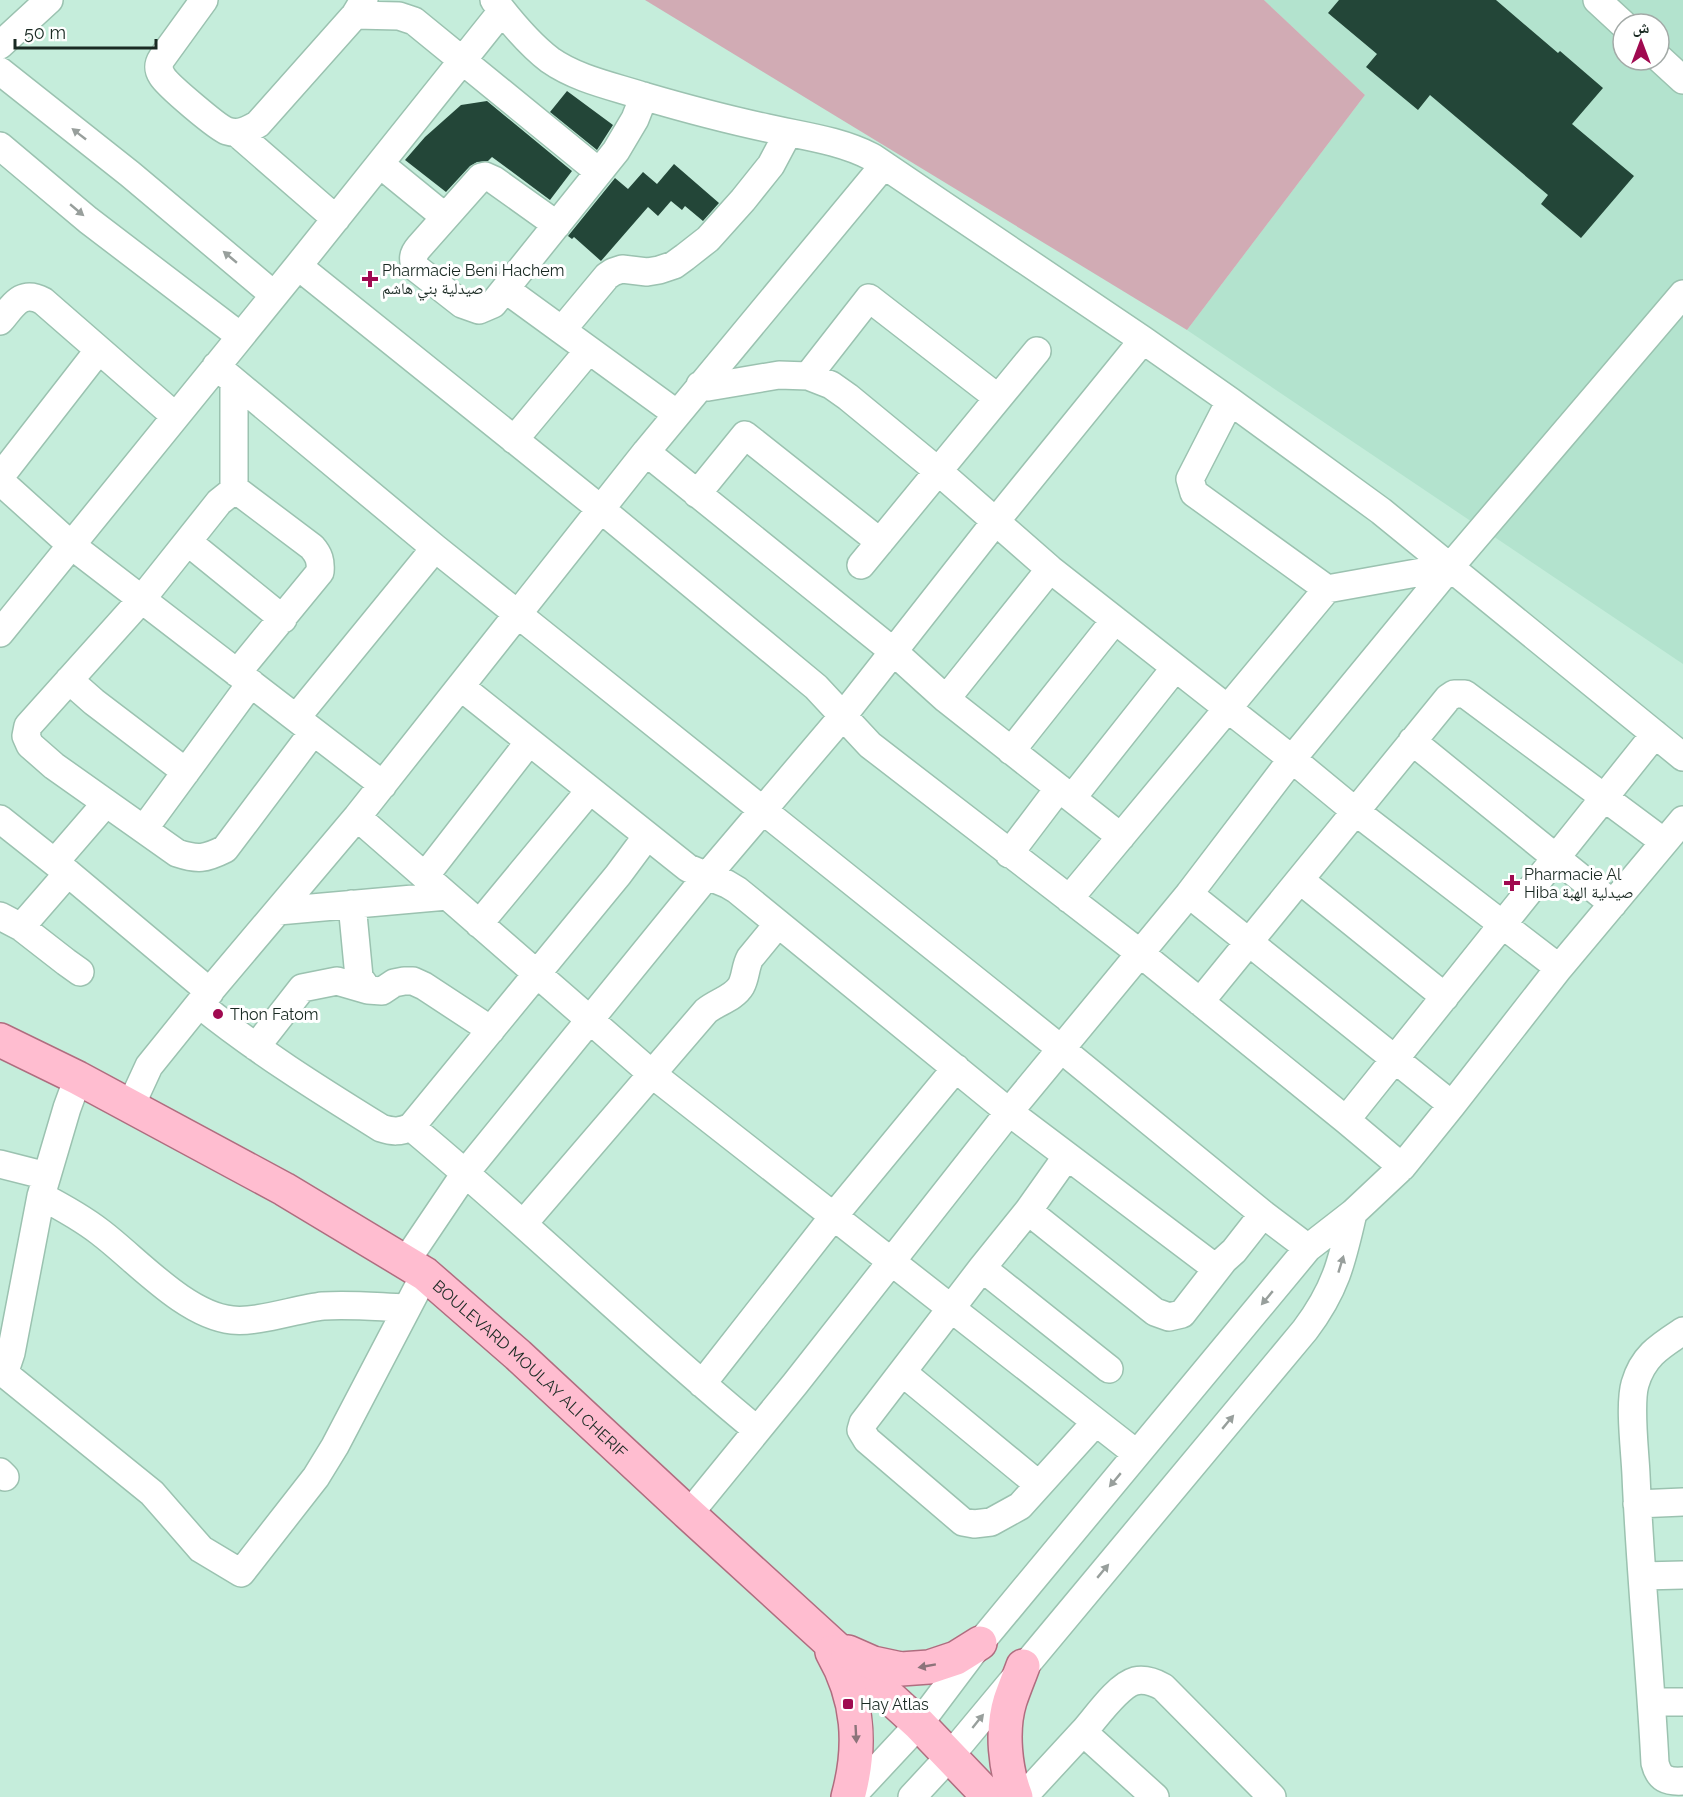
<svg xmlns="http://www.w3.org/2000/svg" width="1683" height="1797" viewBox="0 0 1683 1797" font-family="Raleway,'Noto Naskh Arabic',sans-serif">
<rect width="100%" height="100%" fill="#c5eddb"/>
<!-- built -->
<path fill="#b3e3ce" fill-rule="evenodd" d="M1264 0H1683V664L1187 330 1365 95ZM1623 24H1659V60H1623Z"/>
<!-- green -->
<path fill="#d1abb4" d="M645 0H1264L1365 95 1187 330Z"/>
<!-- building -->
<path fill="#234638" d="M1339 0H1496L1558 53 1560 51 1603 88 1572 124 1634 176 1581 238 1541 204 1548 195 1430 95 1418 110 1366 67 1377 54 1328 13Z
M567 91 613 125 597 150 550 112Z
M487 101 572 171 550 200 492 157 488 161 477 162 470 166 446 192 405 160 425 137 461 105Z
M674 164 719 203 703 221 685 206 682 210 671 201 658 216 648 207 601 261 574 237 572 239 568 236 615 178 628 189 643 172 657 184Z"/>
<g fill="none" stroke-linecap="round" stroke-linejoin="round">
<defs>
<path id="minor" d="M204 0 162 58C158 64 158 70 162 76 167 85 218 128 227 131 239 135 248 130 258 124L355 15 364 0
M494 0C510 21 529 44 550 60 577 79 612 86 643 96 684 108 725 119 767 128 802 136 839 140 872 157L1143 340 1230 401 1381 511 1683 757
M1597 0 1623 24
M355 15 399 16 414 21 599 172
M0 45 49 0
M1659 58 1683 80
M0 71 130 174 274 295
M237 133 336 219
M0 146 88 220 240 336
M380 164 445 217
M557 225 494 180 485 176 481 177 419 247C413 254 412 259 416 268L462 304 479 310 493 304 616 151 635 119 644 96
M298 266 602 510 816 687 870 745 1141 954 1346 1120 1402 1167
M505 289 677 414
M0 321C13 306 21 289 43 301L175 416
M562 330 607 276 613 272 622 269 647 272 659 270 674 265 685 257 708 239 743 200 771 165 788 133
M216 366 435 548 1060 1048 1263 1214 1308 1248
M808 376 869 298 998 398
M700 385 708 387 779 375 808 376 831 385 848 397 938 471 1050 569 1292 759 1355 811 1559 968
M1230 401 1190 479 1194 493 1327 589 1450 567
M514 440 589 350
M646 452 894 652 946 699 1121 837
M0 477 98 351
M0 481 71 545 383 785
M234 490V381
M697 494 745 435 880 542
M188 542 283 619
M861 565 1037 351
M0 633 298 266 502 11
M237 673 320 572C321 561 319 555 312 547L239 492 234 490 219 502 141 600 28 726 26 736 30 745 54 766 177 853C198 860 205 859 225 849L313 732
M69 680 94 702 186 772
M461 687 688 868 727 884 737 890 1009 1112 1217 1269 1224 1260 1234 1251 1263 1214
M946 699 1050 569
M296 718 435 548
M1412 741 1613 904
M1011 751 1115 620
M1072 798 1175 668
M357 817 652 1074 1137 1454
M0 819 68 873 210 992
M144 829 251 683
M1009 854 1059 788
M55 862 106 803
M425 876 529 742
M1300 880 1445 997
M1189 894 1452 1105
M1069 899 1327 589
M352 904 359 977 368 990
M278 911 447 896
M0 916 21 927 68 873
M479 924 590 790
M21 927 66 962 80 972
M1200 1002 1448 698 1454 694H1465L1664 842
M199 1004C256 1050 318 1089 381 1128 393 1132 400 1132 411 1127L618 875 647 836
M256 1047 302 988 337 981 368 990 382 991 394 983 404 981H413L424 986 491 1030
M133 1108 137 1092 149 1066 199 1004 357 817 646 452 884 165
M1346 1120 1655 734
M411 1127C529 1225 639 1333 757 1430
M1067 1156 1028 1211 982 1268 863 1423 861 1430 867 1440 963 1522 974 1524 991 1522 1020 1506 1095 1423
M0 1164 47 1176
M41 1196C62 1207 82 1218 100 1232 137 1260 185 1315 232 1320 257 1323 296 1309 323 1306 350 1304 378 1307 405 1308
M1028 1211 1155 1312 1169 1317 1182 1314 1217 1269
M523 1224 706 1011C717 1002 734 998 741 986 746 977 745 967 750 958L778 924
M406 1261 466 1172 706 877 842 717 996 521 1143 340
M982 1268 1109 1369
M1683 1331C1660 1346 1643 1356 1635 1384 1629 1405 1635 1451 1636 1475 1640 1571 1650 1667 1655 1763 1659 1779 1667 1782 1683 1781
M0 1370 152 1493 201 1549 241 1573 316 1477 335 1446 425 1274
M902 1372 1039 1485
M0 1374 7 1365 11 1353 41 1196 67 1108 78 1078
M702 1384 833 1217 956 1068
M0 1472 5 1477
M1637 1504 1683 1502
M689 1514 795 1384 1009 1112 1189 894 1292 759 1450 567 1683 294
M1642 1576 1683 1575
M1652 1702H1683
M1083 1732C1095 1719 1117 1686 1135 1681 1144 1679 1154 1682 1163 1687L1272 1797
M851 1797 919 1724 980 1643 1308 1248 1353 1213 1402 1167 1452 1105 1559 968 1683 820
M912 1797 950 1756 1305 1330C1336 1289 1342 1261 1353 1213
M1023 1797 1083 1732 1155 1797"/>
<g id="major">
<path id="s1" d="M0 1040 78 1078 284 1189 425 1274 518 1355 689 1514 919 1724 989 1797"/>
<path d="M832 1652C859 1699 862 1746 848 1797"/>
<path d="M848 1652 873 1663 901 1669 929 1667 956 1658 980 1643"/>
<path d="M1016 1797C1005 1769 1001 1730 1010 1701 1014 1689 1019 1677 1023 1666"/>
</g>
</defs>
<!-- minor casing -->
<use href="#minor" stroke="#9bc2b0" stroke-width="30"/>
<!-- major casing -->
<use href="#major" stroke="#af6d7f" stroke-width="36"/>
<!-- minor -->
<use href="#minor" stroke="#fff" stroke-width="27"/>
<!-- major -->
<use href="#major" stroke="#ffbdd0" stroke-width="33"/>
</g>
<!-- one-way arrows -->
<defs><path id="oneway-solid" d="M-6-.8H1V-3.2L6.5 0L1 3.2V.8H-6Z" transform="scale(1.5)"/></defs>
<g fill="#989f9c">
<use href="#oneway-solid" transform="translate(79 134) rotate(-142)"/>
<use href="#oneway-solid" transform="translate(77 210) rotate(40)"/>
<use href="#oneway-solid" transform="translate(230 257) rotate(-140)"/>
<use href="#oneway-solid" transform="translate(1341 1264) rotate(-73)"/>
<use href="#oneway-solid" transform="translate(1267 1298) rotate(130)"/>
<use href="#oneway-solid" transform="translate(1228 1422) rotate(-50)"/>
<use href="#oneway-solid" transform="translate(1115 1480) rotate(130)"/>
<use href="#oneway-solid" transform="translate(1103 1571) rotate(-50)"/>
<use href="#oneway-solid" transform="translate(978 1721) rotate(-51)"/>
</g>
<g fill="#8c747a">
<use href="#oneway-solid" transform="translate(927 1666) rotate(170)"/>
<use href="#oneway-solid" transform="translate(856 1734) rotate(87)"/>
</g>
<!-- markers -->
<g fill="#a00a50" stroke="#fff" stroke-width="2">
<path d="M367 270h6v6h6v6h-6v6h-6v-6h-6v-6h6z"/>
<path d="M1509 874h6v6h6v6h-6v6h-6v-6h-6v-6h6z"/>
<circle cx="218" cy="1014" r="6"/>
<rect x="842" y="1698" width="12" height="12" rx="3"/>
</g>
<g text-anchor="middle" dominant-baseline="central" stroke-width="6" stroke-linejoin="round" paint-order="stroke">
<!-- poi labels -->
<g font-size="16" fill="#1a2a23" stroke="#fff" text-anchor="start">
<text x="382" y="270">Pharmacie Beni Hachem<tspan x="382" dy="18">صيدلية بني هاشم</tspan></text>
<text x="1524" y="874">Pharmacie Al<tspan x="1524" dy="18">Hiba صيدلية الهبة</tspan></text>
<text x="230" y="1014">Thon Fatom</text>
<text x="860" y="1704">Hay Atlas</text>
</g>
<!-- street labels -->
<g font-size="16" fill="#1a2a23" stroke="#fff">
<text stroke="none"><textPath href="#s1" startOffset="627">BOULEVARD MOULAY ALI CHERIF</textPath></text>
</g>
</g>
<!-- north arrow -->
<g transform="translate(1641 42)"><circle r="28" fill="#ffffff" stroke="#a3aaa7" stroke-width="1.5"/>
<path d="M0-4.5L10 22L0 15L-10 22Z" fill="#a00a50"/>
<text y="-9" font-size="16" font-weight="bold" text-anchor="middle" fill="#1a2a23">ش</text>
</g>
<!-- scale -->
<path d="M15 39v9h141v-9" fill="none" stroke="#1a2a23" stroke-width="3"/>
<text x="24" y="39" font-size="18" fill="#1a2a23" stroke="#ffffff" stroke-width="4.5" paint-order="stroke">50 m</text>
</svg>
